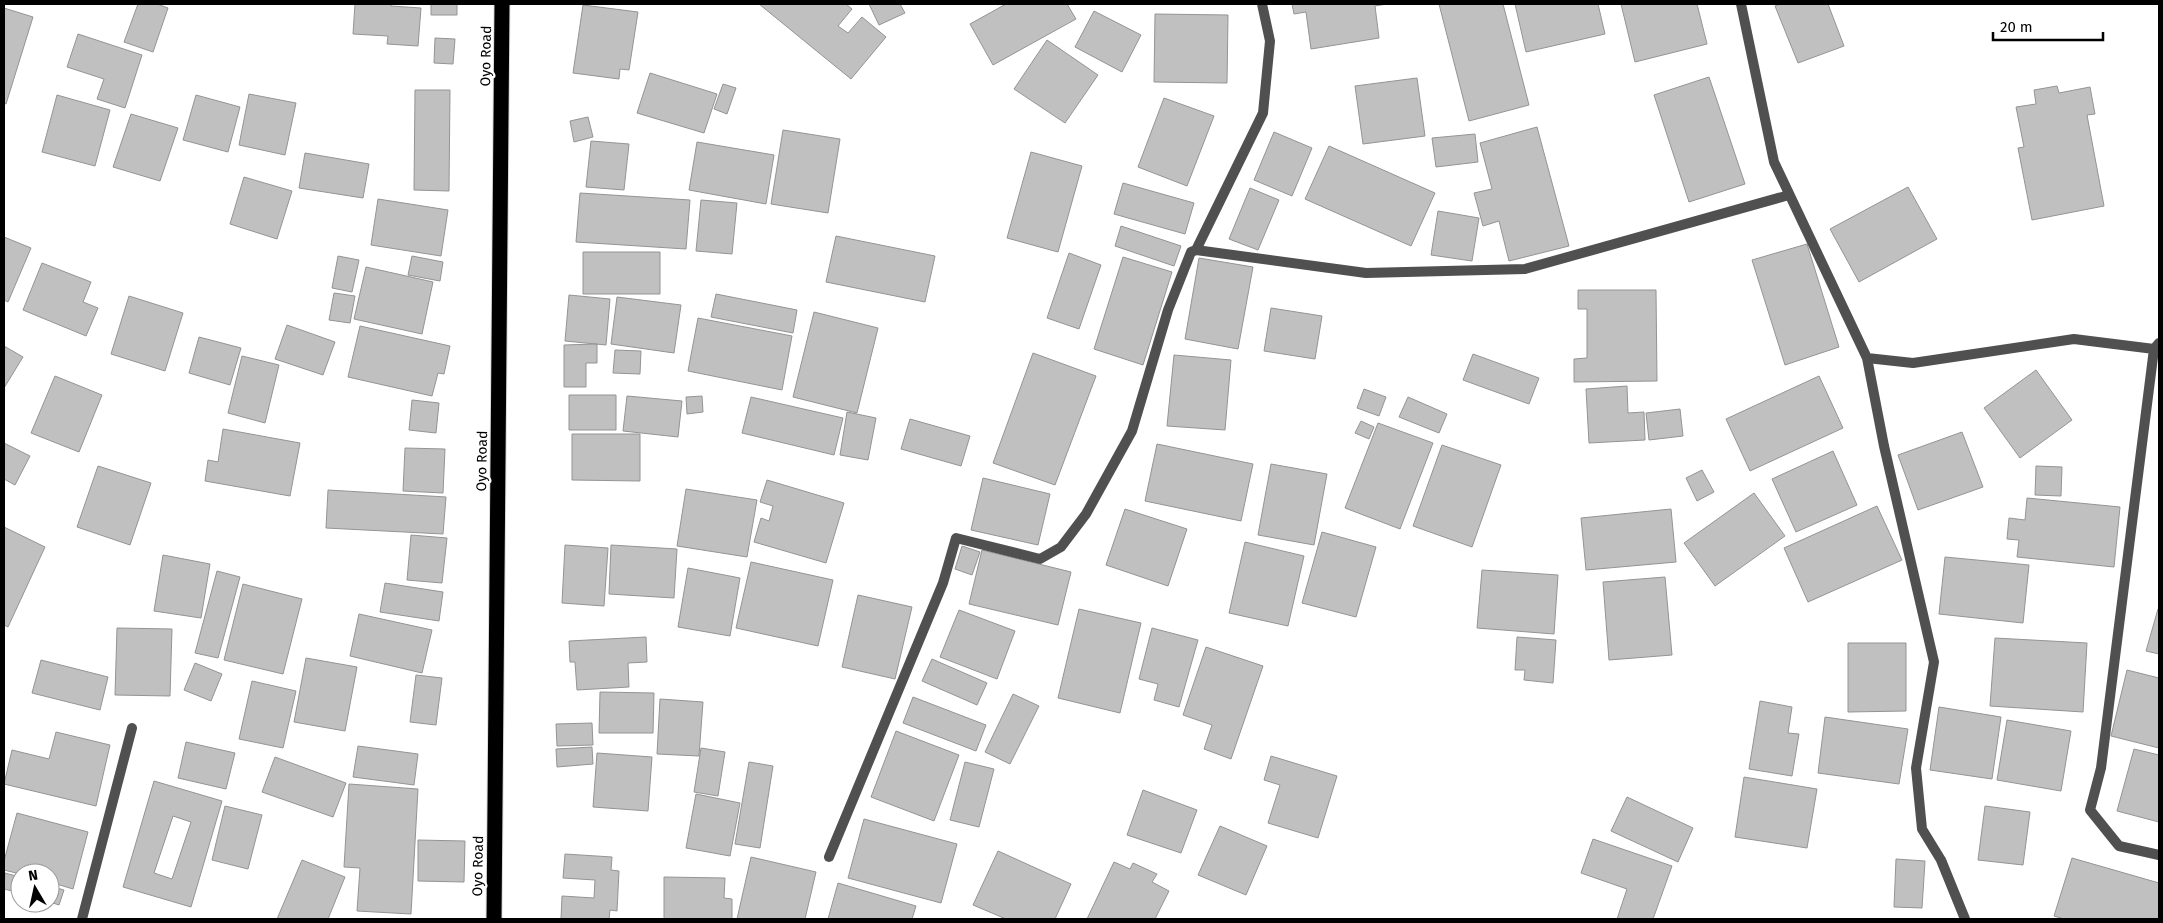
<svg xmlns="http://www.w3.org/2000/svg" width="2163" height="923" viewBox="0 0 2163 923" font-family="'Fira Sans',sans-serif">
<rect width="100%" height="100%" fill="#fff"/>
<!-- building -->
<path fill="#c0c0c0" stroke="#949494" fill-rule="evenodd" d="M138 4H157L168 8 153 52 124 42Z
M355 4H391V6L421 8 418 46 387 44 388 36 353 34Z
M431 4H457V15H431Z
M759 4H846L852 9 838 26 848 33 862 17 886 37 851 79Z
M869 4H900L905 13 879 25Z
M1006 4H1067L1076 19 993 65 970 24Z
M1292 4H1387L1375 6 1379 38 1311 49 1306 12 1294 14Z
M1439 4H1503L1529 105 1469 121Z
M1515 4H1598L1605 34 1526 52Z
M1621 4H1697L1707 44 1635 62Z
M1780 4H1828L1844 46 1798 63 1775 6Z
M583 5 638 12 629 70 620 69 619 79 573 73Z
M4 8 33 17 6 104 4 103Z
M1094 11 1141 35 1122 72 1075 47Z
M1155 14 1228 15 1227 83 1154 82Z
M78 34 142 55 125 108 97 99 104 79 67 67Z
M435 38 455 39 453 64 434 63Z
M1047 40 1098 75 1065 123 1014 89Z
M650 73 717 94 704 133 637 113Z
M1709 77 1745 184 1689 202 1654 95Z
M1417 78 1425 136 1363 144 1355 86Z
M723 84 736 88 727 114 714 109Z
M2057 86 2059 93 2090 87 2095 114 2087 115 2104 206 2032 220 2018 148 2024 147 2016 107 2036 104 2034 90Z
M415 90H450L449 191 414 190Z
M249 94 296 103 285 155 239 145Z
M57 95 110 110 95 166 42 152Z
M196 95 240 107 228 152 183 140Z
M1164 98 1214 116 1187 186 1138 167Z
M131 114 178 128 160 181 113 167Z
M588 117 593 137 574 142 570 121Z
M1537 127 1569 246 1509 261 1499 221 1483 226 1474 193 1492 189 1480 143Z
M783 130 840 139 828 213 771 204Z
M1274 132 1312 148 1292 196 1254 180Z
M1475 134 1478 162 1436 167 1432 138Z
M591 141 629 144 624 190 586 187Z
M697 142 774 155 766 204 689 190Z
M1329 146 1435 193 1411 246 1305 199Z
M1031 152 1082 166 1058 252 1007 238Z
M305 153 369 164 363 198 299 188Z
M244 177 292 191 277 239 230 224Z
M1123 183 1194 203 1185 234 1114 214Z
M1908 187 1937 239 1859 282 1830 229Z
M1250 188 1279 200 1258 250 1229 239Z
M580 193 690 200 686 249 576 242Z
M378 199 448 210 441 256 371 245Z
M701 200 737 203 732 254 696 251Z
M1438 211 1479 218 1472 261 1431 255Z
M1121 226 1181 246 1174 266 1115 246Z
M836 236 935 256 925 302 826 282Z
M4 237 31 248 8 302 4 300Z
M1807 244 1839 347 1785 365 1752 260Z
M583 252H660V294H583Z
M1069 253 1101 265 1079 329 1047 318Z
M338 256 359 260 352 292 332 288Z
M412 256 443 262 440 281 408 275Z
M1123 257 1172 272 1143 365 1094 349Z
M1199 258 1253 267 1238 349 1185 339Z
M42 263 91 282 83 302 98 308 86 336 23 310Z
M366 267 433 282 422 334 354 319Z
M1578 290H1656L1657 381 1574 382V359L1587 358V309H1578Z
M334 293 355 296 350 323 329 320Z
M716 294 797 310 793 333 711 317Z
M569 295 610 299 606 345 565 341Z
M129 296 183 313 165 371 111 354Z
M617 297 681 305 674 353 611 344Z
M1271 308 1322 316 1315 359 1264 351Z
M814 312 878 328 857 413 793 397Z
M698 318 792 336 782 390 688 371Z
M287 325 335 342 323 375 275 359Z
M360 326 450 346 444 374 438 373 432 396 348 377Z
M199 337 241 348 230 385 189 373Z
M597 344V363H586V387H564V345Z
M4 346 23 357 4 388Z
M615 350 641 351 640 374 613 373Z
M1033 353 1096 376 1055 485 993 463Z
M1473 354 1539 378 1529 404 1463 380Z
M1174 355 1231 360 1225 430 1167 426Z
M242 356 279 365 265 423 228 413Z
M2036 370 2072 420 2020 458 1984 408Z
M55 376 102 395 79 452 31 433Z
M1819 376 1843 428 1750 471 1726 419Z
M1627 386 1628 413 1644 412 1645 440 1589 443 1586 389Z
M1364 389 1386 397 1379 416 1357 408Z
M569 395H616V430H569Z
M627 396 682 401 678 437 623 431Z
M702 396 703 412 687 414 686 397Z
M751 397 843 418 834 455 742 433Z
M1408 397 1447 414 1439 433 1399 417Z
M412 400 439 403 436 433 409 430Z
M1680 409 1683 436 1649 440 1646 413Z
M847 412 876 418 868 460 840 455Z
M910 419 970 436 961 466 901 449Z
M1361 421 1374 427 1369 439 1355 433Z
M1378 423 1433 443 1400 529 1345 508Z
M223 429 300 443 290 496 205 481 208 460 218 462Z
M1962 432 1983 487 1918 510 1898 455Z
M572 434H640V481L572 480Z
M4 443 30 456 15 485 4 479Z
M1157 444 1253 464 1241 521 1145 501Z
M1442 445 1501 465 1472 547 1413 526Z
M405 448 445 449 443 493 403 491Z
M1833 451 1857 505 1796 532 1772 479Z
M1271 464 1327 474 1314 545 1258 535Z
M98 466 151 483 130 545 77 527Z
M2036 466 2062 467 2061 496 2035 495Z
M1702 470 1714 492 1697 501 1686 478Z
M983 478 1050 494 1038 545 971 530Z
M767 480 844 503 826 563 754 542 761 518 769 521 773 506 760 502Z
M686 489 757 500 747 557 677 546Z
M328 490 446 497 443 534 326 528Z
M1754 493 1785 536 1715 586 1684 543Z
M2027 498 2120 507 2114 567 2017 557 2019 540 2007 539 2009 518 2025 520Z
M1877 506 1902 560 1808 602 1784 548Z
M1125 509 1187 529 1168 586 1106 565Z
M1671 509 1676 562 1586 570 1581 518Z
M4 527 45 547 8 627 4 625Z
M1322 532 1376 547 1356 617 1302 603Z
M411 535 447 538 442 583 407 580Z
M1245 542 1304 556 1288 626 1229 613Z
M565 545 608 548 604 606 562 603Z
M611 545 677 549 674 598 609 594Z
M962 546 980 552 972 575 955 569Z
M982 550 1071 572 1058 625 969 604Z
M163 555 210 564 201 618 154 611Z
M1945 557 2029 565 2023 623 1939 614Z
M751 562 833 580 818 646 736 628Z
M688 568 740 578 730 636 678 627Z
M1482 570 1558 575 1554 634 1477 628Z
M217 571 240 577 218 658 195 653Z
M1665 577 1672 655 1609 660 1603 582Z
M385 583 443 592 439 621 380 612Z
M243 584 302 599 283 674 224 660Z
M858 595 912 607 895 679 842 667Z
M1079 609 1141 623 1120 713 1058 698Z
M2158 609H2159V654L2146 651Z
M959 610 1015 631 997 679 940 657Z
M359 614 432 630 422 673 350 656Z
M117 628 172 629 170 696 115 695Z
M1152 628 1198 640 1179 707 1154 700 1158 684 1139 679Z
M646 637 647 662 628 663 629 687 577 690 575 662H570L569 641Z
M1517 637 1556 640 1553 683 1524 680 1525 670H1515Z
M1995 638 2087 643 2083 712 1990 706Z
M1848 643H1906V711L1848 712Z
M1206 647 1263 666 1231 759 1204 749 1212 725 1183 715Z
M306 658 357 667 345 731 294 722Z
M932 659 987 683 977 705 922 681Z
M41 660 108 677 100 710 32 693Z
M195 663 222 674 211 701 184 690Z
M2127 670 2159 678V748L2111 736Z
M416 675 442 678 436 725 410 722Z
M252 681 296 691 283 748 239 739Z
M600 692 654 693 653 733H599Z
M1013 694 1039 706 1010 764 985 752Z
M913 697 986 725 976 751 903 723Z
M660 699 703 702 699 756 657 754Z
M1760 701 1792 707 1788 733 1799 734 1792 776 1749 769Z
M1939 707 2001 717 1992 779 1930 770Z
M1825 717 1908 729 1899 784 1818 773Z
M2007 720 2071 731 2061 791 1997 780Z
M592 723 593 745 557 746 556 724Z
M896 731 959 755 934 821 871 797Z
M56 732 110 745 96 806 4 784 12 750 49 759Z
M186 742 235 753 226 789 178 778Z
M358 746 418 754 414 785 353 777Z
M592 747 593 764 557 767 556 749Z
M701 748 725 752 718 796 694 792Z
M2134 749 2159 755V822L2117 811Z
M597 753 652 757 648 811 593 807Z
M1271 756 1337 776 1318 838 1268 823 1280 785 1264 780Z
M275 757 346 783 333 817 262 792Z
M749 762 773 766 760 848 735 844Z
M965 762 994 769 979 827 950 820Z
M1744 777 1817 789 1807 848 1735 837Z
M154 781 222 801 191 907 123 887ZM173 816 191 822 172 879 154 873Z
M349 784 418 789 411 914 357 911 360 868 344 867Z
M1143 790 1197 810 1181 853 1127 835Z
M696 794 740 803 730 856 686 848Z
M1627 797 1693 828 1678 862 1611 831Z
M225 806 262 815 248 869 212 860Z
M1985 806 2030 812 2023 865 1978 860Z
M17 813 88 832 73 889 50 882V873L20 874 4 870V861Z
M864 819 957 844 941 903 848 878Z
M1220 826 1267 846 1246 895 1198 875Z
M1593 839 1672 866 1653 919H1617L1627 889 1581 873Z
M418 840 465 841 464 882 418 881Z
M998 851 1071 884 1055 919H1006L973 905Z
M565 854 612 857 611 870 619 871 617 911 610 910 609 919H561L562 896 594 898 595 880 563 878Z
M751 857 816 872 805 919H737Z
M2072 858 2159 883V919H2064L2054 916Z
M1896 859 1925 861 1922 908 1894 907Z
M302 860 345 877 328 919H277Z
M1114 862 1130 869 1133 863 1157 874 1152 882 1169 891 1155 919H1087Z
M5 873 20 877V893L4 889Z
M664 877 725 878 724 898 732 899V919H664Z
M838 883 916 906 912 919H828Z
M50 886 64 890 59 905 50 902Z"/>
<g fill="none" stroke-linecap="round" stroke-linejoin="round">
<defs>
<path id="highway" d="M494 919 502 4"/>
</defs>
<!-- highway casing -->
<use href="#highway" stroke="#dbdbdb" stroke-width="17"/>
<!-- street -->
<path stroke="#505050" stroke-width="10" d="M1741 4 1774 162 1867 358 1884 446 1934 662 1916 768 1922 829 1941 860 1965 919
M1196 250 1366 273 1525 269 1789 195
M2154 349 2101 768 2090 810 2119 846 2159 855
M1867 358 1913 363 2074 339 2154 349 2159 343
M829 857 943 583 956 538 1040 559 1061 547 1086 514 1132 431 1168 310 1191 252 1196 250 1263 113 1270 41 1262 4
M82 919 132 728"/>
<!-- highway -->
<use href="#highway" stroke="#000" stroke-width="15"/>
</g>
<g text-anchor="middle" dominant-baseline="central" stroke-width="4.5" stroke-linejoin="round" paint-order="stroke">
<!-- street labels -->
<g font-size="14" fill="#000" stroke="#fff">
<text transform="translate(486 56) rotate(-89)">Oyo Road</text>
<text transform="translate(482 461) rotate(-89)">Oyo Road</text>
<text transform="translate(478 866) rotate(-89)">Oyo Road</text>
</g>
</g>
<!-- border -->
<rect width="2163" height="923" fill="none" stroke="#000000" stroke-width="10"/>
<!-- north arrow -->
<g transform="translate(35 888) rotate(351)"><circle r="24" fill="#ffffff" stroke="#999999"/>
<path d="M0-4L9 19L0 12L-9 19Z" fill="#000000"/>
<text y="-8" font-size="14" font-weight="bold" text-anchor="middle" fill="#000000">N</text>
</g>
<!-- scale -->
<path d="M1993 32v8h110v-8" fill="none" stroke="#000000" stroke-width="2.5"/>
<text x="2000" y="32" font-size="15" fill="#000000" stroke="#ffffff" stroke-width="4" paint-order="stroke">20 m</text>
</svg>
